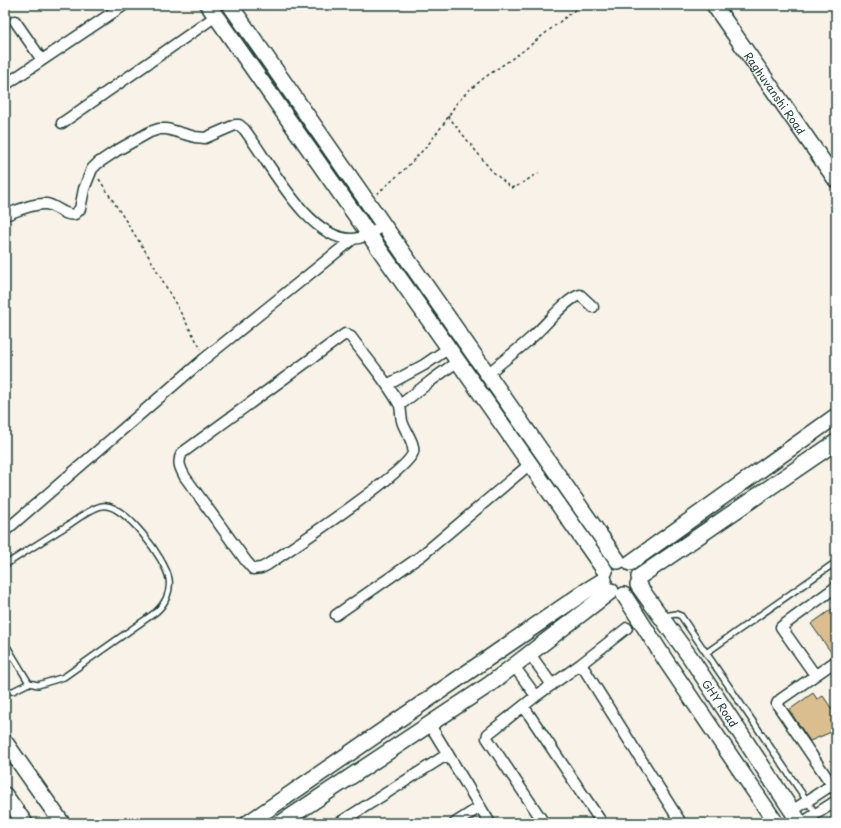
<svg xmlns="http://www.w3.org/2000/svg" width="841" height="828" viewBox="0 0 841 828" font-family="'Playpen Sans',sans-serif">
<rect width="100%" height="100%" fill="#f8f2e9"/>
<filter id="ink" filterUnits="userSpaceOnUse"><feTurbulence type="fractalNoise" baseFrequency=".025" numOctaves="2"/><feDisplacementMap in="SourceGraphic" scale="8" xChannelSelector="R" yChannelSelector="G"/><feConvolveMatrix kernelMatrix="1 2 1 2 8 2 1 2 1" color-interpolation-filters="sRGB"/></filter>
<g filter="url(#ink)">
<!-- building -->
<path fill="#dbbe8f" stroke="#1f3d34" d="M836 606V655H833L811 624Z
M813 693 817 699 823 696 836 715V730L810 741 789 710Z"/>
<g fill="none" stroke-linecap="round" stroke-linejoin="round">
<defs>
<path id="lane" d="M5 565C27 551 48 537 70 524 77 519 94 507 102 506 124 502 166 560 169 579 171 592 165 604 156 612L64 677 38 685 29 683 13 691H5
M664 616 676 614 681 616 816 814
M5 643 29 683
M706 653 836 562"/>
<path id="street" d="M15 21 42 60
M5 85 124 5
M62 123 216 16
M5 215C17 211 32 203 46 204 56 205 65 217 75 214L80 209 84 189 92 169 98 163 116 151 150 132 159 129H167L195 137 205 138 235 125H239L244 129C269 161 308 241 353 239 365 238 374 231 384 225
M345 334 351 337C367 359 386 380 399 404 402 409 400 417 403 424 406 432 415 444 413 452 410 470 289 550 267 565L261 568 253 569 246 561 185 477C180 468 177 462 182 453Z
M488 374C502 361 517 351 531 338 544 328 565 299 580 295L593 307
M387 385 424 365 449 348
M400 405 432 380 458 361
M5 531 204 359 353 239
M336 615 421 556 530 464
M530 654 552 685
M836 661 781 699 778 702 777 704 836 791
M581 664 627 628
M514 666 536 696
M815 675 781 627 836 587
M524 707 602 823
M430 725 490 823
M792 811 836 782
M339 823 448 754
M455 823 480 807
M544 823 487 738 488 734 536 696 581 664 681 823
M802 823 836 801"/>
<g id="secondary">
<path d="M208 5 605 571"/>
<path d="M230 5 618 561"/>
<path id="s1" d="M714 5 836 180"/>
<path d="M630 563 836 416"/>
<path d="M639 577 836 442"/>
<path id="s2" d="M638 585 690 657 800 823"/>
<path d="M624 595 666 661 776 823"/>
<path d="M5 742 62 823"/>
<path d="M5 795 25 823"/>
<path d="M248 823 586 591 604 580"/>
<path d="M281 823 490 684 611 591"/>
</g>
</defs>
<!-- lane casing -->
<use href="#lane" stroke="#1f3d34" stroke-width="8"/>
<!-- street casing -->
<use href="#street" stroke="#1f3d34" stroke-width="13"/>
<!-- secondary casing -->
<use href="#secondary" stroke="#1f3d34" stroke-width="18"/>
<!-- path -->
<path stroke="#1f3d34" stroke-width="1.5" stroke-dasharray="3 3" stroke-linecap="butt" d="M448 116 491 170 511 188 517 186 539 173
M99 179 151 260 201 349
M377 194 406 168 427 146 445 122 456 104 467 92 484 78 523 51 581 5"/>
<!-- lane -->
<use href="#lane" stroke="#fff" stroke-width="5"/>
<!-- street -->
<use href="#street" stroke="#fff" stroke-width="10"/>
<!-- secondary -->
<use href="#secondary" stroke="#fff" stroke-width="15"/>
</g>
</g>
<g text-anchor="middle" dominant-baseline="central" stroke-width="3" stroke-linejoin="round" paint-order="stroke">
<!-- street labels -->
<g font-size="11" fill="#1f3d34" stroke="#fff">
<text stroke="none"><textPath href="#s1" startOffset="107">Raghuvanshi Road</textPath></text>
<text stroke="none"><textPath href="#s2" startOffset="144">GHY Road</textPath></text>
</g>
</g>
<!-- margin -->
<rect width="841" height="828" fill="none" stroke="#fff" stroke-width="20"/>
<rect x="10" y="10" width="821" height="808" fill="none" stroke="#1f3d34" stroke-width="1.5" filter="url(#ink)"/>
</svg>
